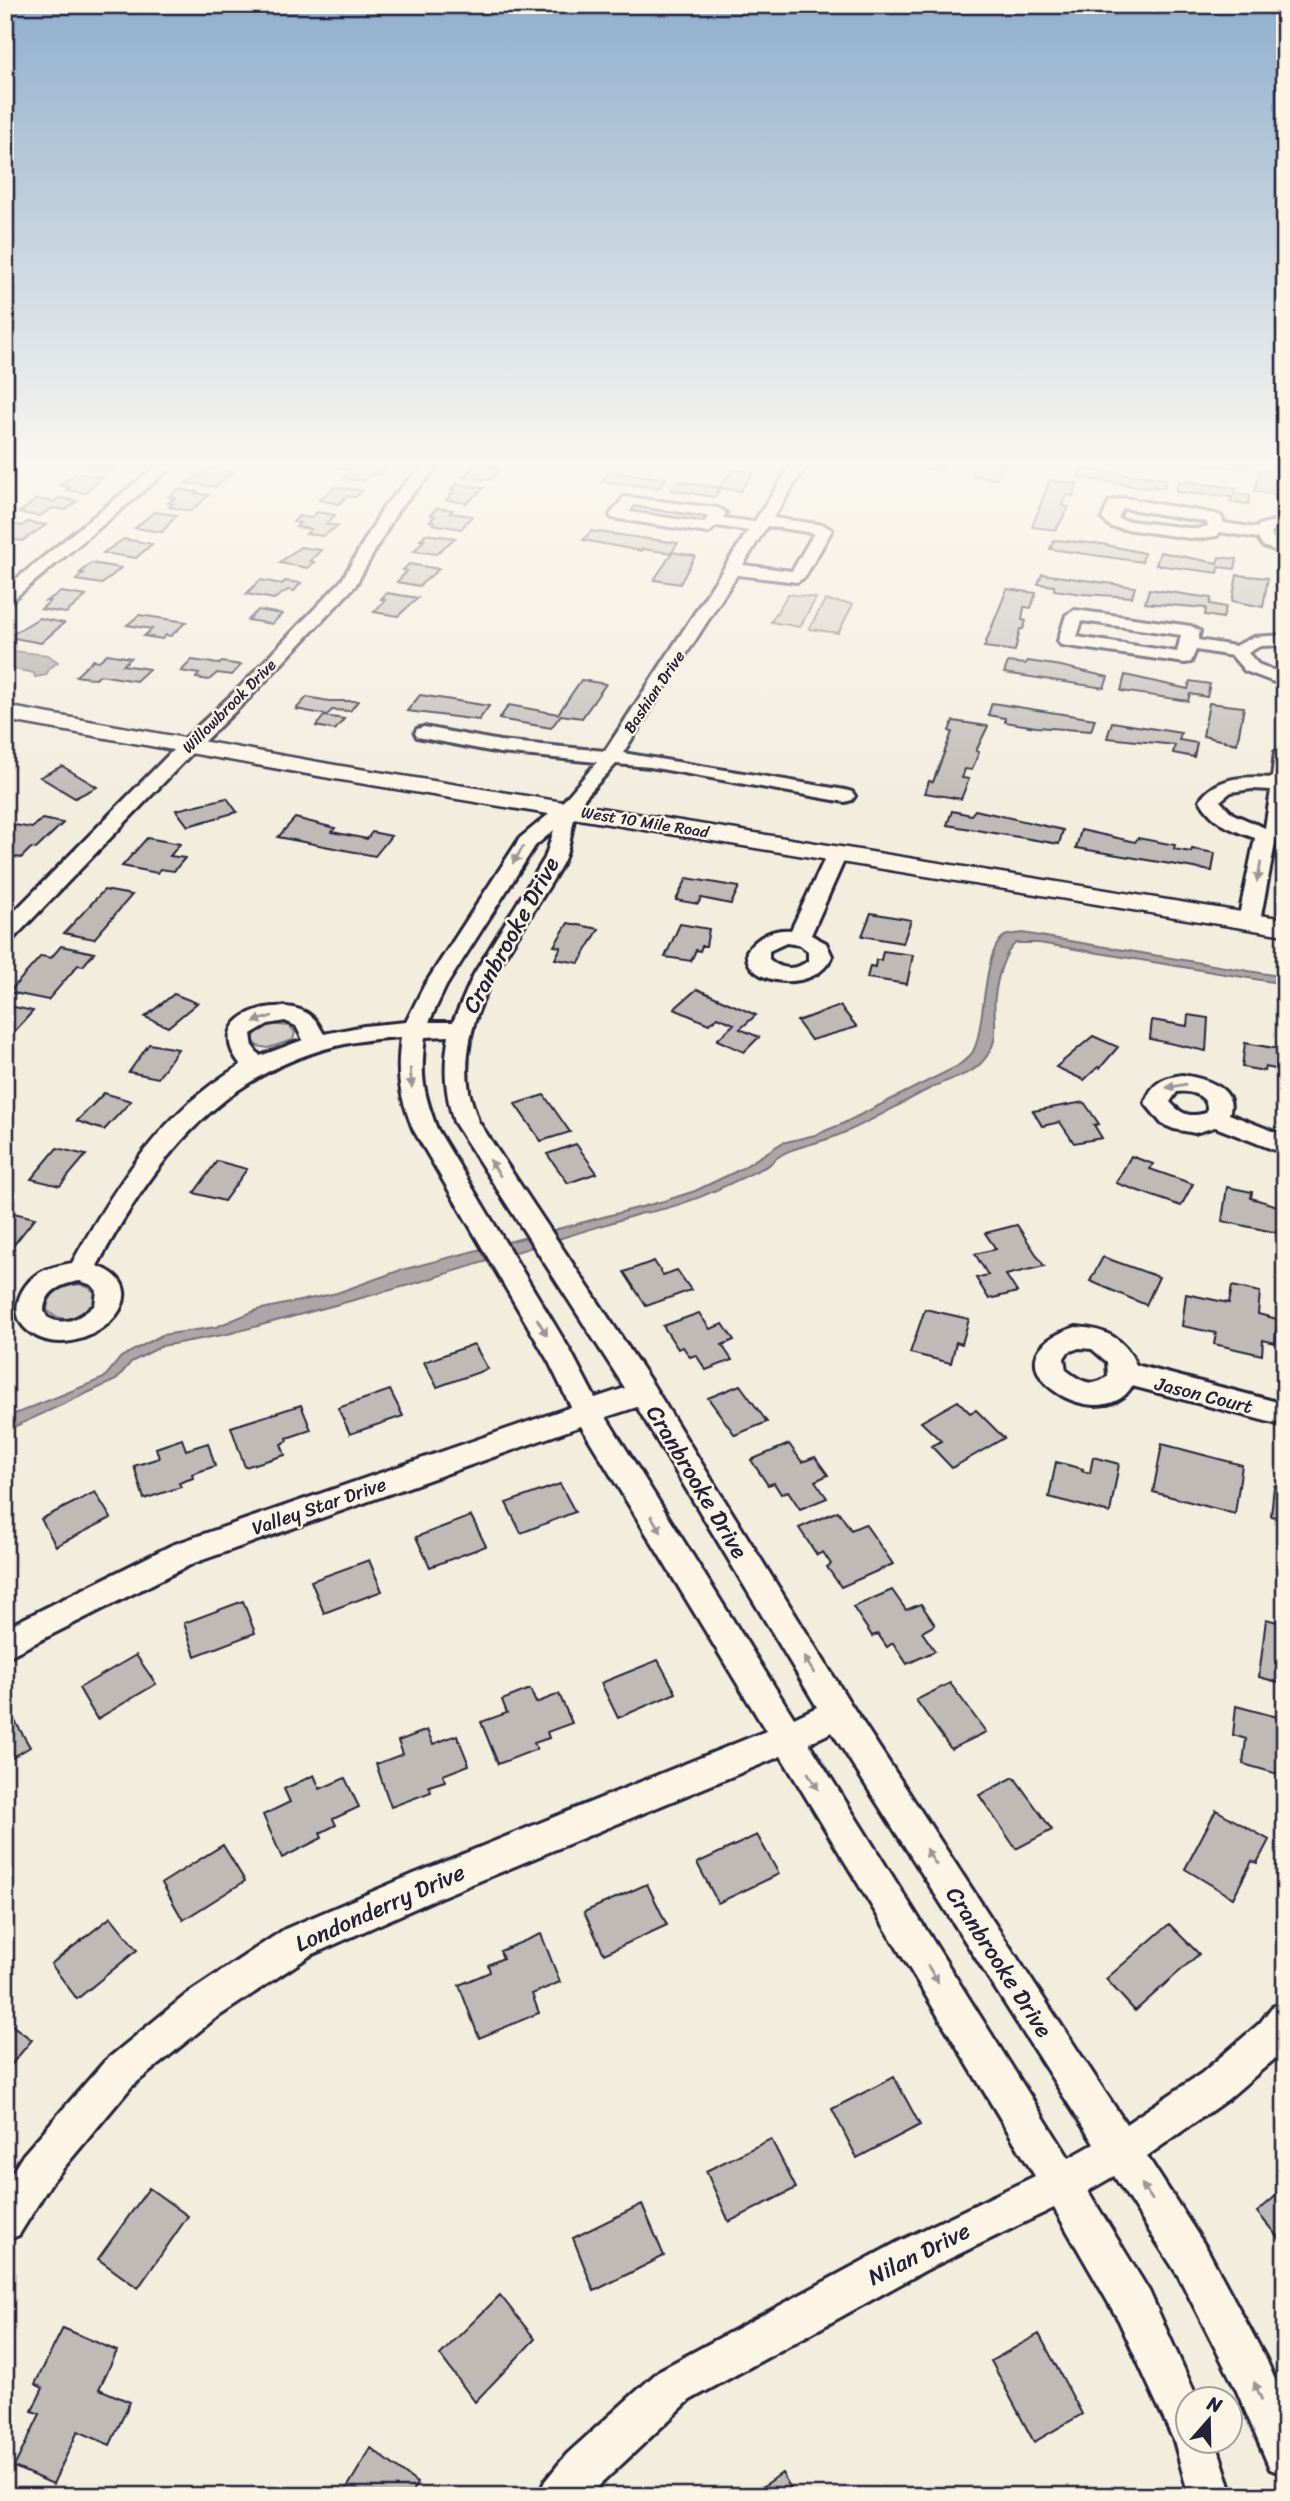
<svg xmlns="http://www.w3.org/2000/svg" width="1290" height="2501" viewBox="0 0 1290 2501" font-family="Sriracha,sans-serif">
<rect width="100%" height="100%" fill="#f3edde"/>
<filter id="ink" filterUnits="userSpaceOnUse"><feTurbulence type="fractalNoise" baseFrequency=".0143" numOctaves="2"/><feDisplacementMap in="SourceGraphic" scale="14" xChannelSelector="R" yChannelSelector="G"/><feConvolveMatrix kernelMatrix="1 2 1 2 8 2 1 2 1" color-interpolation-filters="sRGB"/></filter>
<g filter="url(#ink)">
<!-- green -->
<path fill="#d4cfc6" stroke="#7b7880" stroke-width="2" d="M788 594 816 598 800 627 771 622Z
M825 600 853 604 838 633 809 629Z
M268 1024 290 1026 295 1032 293 1040 268 1048 257 1046 253 1039 257 1031Z
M79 1284 90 1288 96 1294C95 1319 63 1327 47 1310 48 1291 63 1286 79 1284Z"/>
<!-- water -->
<path fill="#aca7a6" stroke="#75727b" stroke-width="2" d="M5 650 48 655 58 662 49 669 46 675 35 677 34 673 5 667Z
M1022 933 1285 977V984L1039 943H1016C1003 952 997 981 995 996 992 1021 1003 1039 982 1062 970 1076 951 1078 935 1086 902 1102 870 1123 836 1136 812 1146 786 1146 769 1165 725 1186 687 1207 639 1214L413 1284 228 1334 162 1346 131 1362 116 1380 5 1431V1418L104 1378 121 1357 162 1335 216 1327 257 1310 337 1293 398 1271 664 1201 695 1191 739 1170 782 1143 815 1135 842 1124 956 1067C964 1061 972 1056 975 1047 985 1024 983 948 1005 936 1010 934 1017 934 1022 933Z"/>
<!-- building -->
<path fill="#bfbab6" stroke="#22223b" stroke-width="2" d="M92 463H125L111 471 86 467Z
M343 463 368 467 386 468 379 475 372 474 363 481 344 478 352 470 337 468Z
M478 463 494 465 492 468 500 469 490 480 463 477Z
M980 463H1006L996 479 971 475Z
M1198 463H1247L1246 469Z
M210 468 233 472 215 487 186 483Z
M1081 469 1166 479 1164 488 1149 486 1147 488 1078 477Z
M1260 469 1285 472 1283 496 1255 491Z
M733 470 754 473 740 491 721 488 715 497 671 490 677 481 719 488Z
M609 472 637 475 666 479 658 488 601 481Z
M76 473 102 477 85 493 66 490 70 487 60 485Z
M1050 480 1077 484 1073 496 1066 495 1062 506 1069 507 1056 530 1032 527Z
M1179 481 1236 488 1235 494 1250 495 1248 504 1230 502 1232 497 1176 492Z
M456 484 484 488 467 503 446 500 455 490H451Z
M335 487 362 491 355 497 347 496 339 504 319 500Z
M178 489 197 492 195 493 209 495 191 511 169 507 173 504 168 503 175 498 169 497Z
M59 498 77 501 66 510 53 508 39 516 19 513 37 499 54 502Z
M437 508 453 510 450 513 472 516 461 529 433 524 435 522 430 521 435 516 430 515Z
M154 512 177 515 162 532 135 528Z
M317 512 335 515 326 524 338 526 323 536 306 534 311 529 296 527 300 523 293 522 299 516 311 518Z
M27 522 46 525 22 541 5 539V529L12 524 22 526Z
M591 531 678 543 672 552 695 556 680 584 654 580 672 553 642 549 641 551 583 540Z
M425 534 455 538 436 554 414 551 424 540H420Z
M124 539 152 544 136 558 103 553Z
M1054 540 1102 544 1144 553 1142 562 1050 549Z
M300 547 321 550 310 561 314 562 308 568 279 563Z
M1160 552 1217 563 1219 557 1237 559 1235 569 1219 567 1218 573 1156 565Z
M91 563 121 568 102 584 76 580 84 573H80Z
M409 564 439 569 419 586 397 582 407 571 403 570Z
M1042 574 1135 587 1132 597 1082 594 1054 590V586L1038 584Z
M1237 575 1268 578 1263 607 1232 601Z
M260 580 282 584 285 581 301 583 294 591 288 590 274 599 246 594Z
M1007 589 1036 593 1031 608 1024 607 1022 620 1026 621 1023 629H1020L1015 651 984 647Z
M1149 589 1211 598 1210 604 1226 607 1223 618 1205 615 1206 608 1145 603Z
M61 592 86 596 66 613 41 609 50 601H46Z
M387 593 418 598 398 616 374 612 385 600 381 599Z
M258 610 282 614 272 624 248 620Z
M139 615 186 622 171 636 166 635 162 639 144 636 152 629 127 625Z
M39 618 64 623 41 643 8 637Z
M107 654 131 658 123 665 149 669 136 681 100 675 96 679 76 676 93 660 99 661Z
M192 660 219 664 222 662 241 665 232 675 217 673 209 680 196 678 199 674 181 671Z
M1028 661 1061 666 1108 677 1104 688 1004 673 1008 662 1025 664Z
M1125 675 1188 689 1190 681 1210 684 1207 697 1190 694 1188 701 1121 691Z
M581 680 606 684 582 718 561 715 551 728 499 719 509 705 558 714Z
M420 695 489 706 479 720 407 711Z
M307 697 329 701H358L350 711 332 710 327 715 296 709Z
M992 703 1095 719 1091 731 1036 727 1005 722V718L988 715Z
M1209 703 1244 707 1237 744 1203 736Z
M324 716 344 719 335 730 316 726Z
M953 721 988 726 976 751 979 752 972 770 965 769 962 778 969 779 961 799 925 793 929 781 933 782 952 732 949 731Z
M1112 722 1181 733 1179 740 1197 743 1194 757 1173 753 1175 745 1107 738Z
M62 766 97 787 75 798 40 777Z
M227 798 237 812 188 826 176 810Z
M975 810 1063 830 1059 844 947 825 952 811 971 815Z
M295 818 335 828 332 832 367 839 372 832 391 836 375 856 278 837Z
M42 819 63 823 36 849 31 848 21 858 5 855 8 842 5 841V834L15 825 32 828Z
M1081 830 1135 842 1138 838 1175 845 1174 849 1191 852 1192 849 1215 853 1212 871 1076 848Z
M147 838 180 844 170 856 185 858 174 871 160 869 157 873 122 866Z
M687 878 739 887 731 904 701 898 698 904 676 900Z
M104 890 132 895 94 939 64 933Z
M871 913 911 920 903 943 862 936Z
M568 923 599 929 579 963 555 959 561 947 554 946Z
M680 924 709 929 706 946H702L700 951 696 950 691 961 665 957Z
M61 946 94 953 83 966 78 965 48 1000 9 992 41 956 51 958Z
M883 951 913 955 907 984 867 978 870 966 875 967 876 960H881Z
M697 989 756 1015 740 1029 759 1037 744 1052 717 1040 734 1024 718 1017 709 1024 674 1009Z
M174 994 197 1003 168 1027 145 1017Z
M5 1005 33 1011 5 1042Z
M840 1006 857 1027 811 1040 797 1021Z
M1188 1015 1208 1018 1206 1051 1150 1039 1152 1020 1187 1026Z
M1093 1036 1118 1047 1100 1068 1098 1067 1084 1080 1056 1067Z
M1245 1043 1285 1050V1071L1265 1067 1264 1071 1242 1067Z
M149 1044 178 1049 158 1078 129 1072Z
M104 1093 131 1101 104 1130 77 1121Z
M544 1095 570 1132 541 1141 515 1104Z
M1084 1102 1099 1124 1094 1125 1102 1138 1074 1143 1060 1122 1042 1126 1033 1111Z
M576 1144 597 1173 568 1183 547 1154Z
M57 1148 86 1155 60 1186 31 1179Z
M1131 1156 1153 1164 1150 1169 1193 1184 1181 1206 1116 1183Z
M217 1161 247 1169 224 1201 194 1193Z
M1227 1187 1252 1192 1251 1198 1281 1207 1278 1233 1222 1221Z
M5 1211 35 1218 8 1252 5 1251Z
M1017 1225 1044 1266 1006 1275 1017 1292 989 1299 976 1278 988 1275 975 1254 996 1249 985 1233Z
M1103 1257 1159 1277 1146 1305 1090 1281Z
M654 1261 663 1275 677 1270 691 1290 646 1306 624 1272Z
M1232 1286 1260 1292 1258 1314 1277 1319 1275 1343 1263 1340 1262 1355 1214 1344 1216 1333 1182 1326 1186 1294 1229 1303Z
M925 1309 969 1319 962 1344 956 1342 951 1363 910 1353Z
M699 1313 710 1329 723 1324 734 1340 722 1345 732 1360 706 1370 696 1355 690 1357 683 1347 678 1349 663 1326Z
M474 1344 488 1369 437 1387 424 1362Z
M740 1385 767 1422 735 1435 708 1398Z
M390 1390 403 1416 350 1434 338 1408Z
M958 1401 970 1413 976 1410 1004 1438 952 1468 931 1446 941 1441 921 1422Z
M301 1405 311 1430 287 1438 288 1441 281 1444 285 1455 245 1467 231 1427Z
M182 1439 186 1450 208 1443 215 1466 192 1474 193 1478 179 1483 181 1487 144 1499 134 1466 159 1458 156 1448Z
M789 1444 802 1462 815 1457 828 1475 815 1481 827 1498 800 1509 788 1491 781 1494 774 1483 768 1485 751 1460Z
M1162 1444 1242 1465 1235 1514 1153 1492Z
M1093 1457 1119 1464 1110 1513 1049 1497 1056 1462 1083 1469 1082 1471 1090 1473Z
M560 1484 575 1512 521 1533 506 1503Z
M1274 1486 1285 1488V1519L1271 1516Z
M95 1492 111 1518 56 1546 41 1519Z
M838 1511 851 1530 865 1524 893 1564 841 1587 827 1567 831 1564 823 1552 817 1555 799 1528Z
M471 1516 486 1546 430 1567 416 1537Z
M369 1560 382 1591 324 1613 311 1581Z
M892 1590 906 1610 921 1604 935 1625 922 1632 935 1651 907 1664 893 1643 887 1647 878 1634 872 1636 853 1607Z
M243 1601 255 1633 195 1656 184 1623Z
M1266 1619 1285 1624V1684L1259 1677Z
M136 1655 156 1684 97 1719 79 1688Z
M658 1660 676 1693 618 1718 601 1683Z
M950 1683 986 1732 951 1749 916 1700Z
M530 1689 536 1703 559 1694 572 1723 547 1732 549 1738 534 1743 537 1749 498 1764 481 1722 507 1713 502 1700Z
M1236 1706 1285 1719V1776L1243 1764 1246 1739 1233 1735Z
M12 1716 30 1747 5 1762V1720Z
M427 1730 433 1744 457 1735 469 1765 443 1775 445 1781 429 1786 431 1792 391 1807 376 1764 403 1754 398 1741Z
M314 1775 320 1789 345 1778 359 1807 333 1819 336 1825 320 1833 322 1838 282 1858 263 1815 290 1802 284 1789Z
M1014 1777 1052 1830 1016 1849 979 1795Z
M1216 1810 1269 1840 1257 1863 1252 1861 1233 1898 1185 1869Z
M757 1835 779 1874 718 1903 697 1863Z
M223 1845 245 1881 183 1920 162 1883Z
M647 1884 667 1925 604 1954 584 1912Z
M111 1917 137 1950 77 1999 51 1964Z
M1169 1924 1199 1954 1135 2011 1106 1979Z
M541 1934 560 1982 532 1994 539 2013 479 2038 459 1985 490 1972 488 1965 503 1958 500 1951Z
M5 2020 32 2040 5 2072Z
M894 2077 920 2125 857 2158 832 2109Z
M771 2139 796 2188 729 2222 706 2171Z
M149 2188 188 2216 138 2288 98 2259Z
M1285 2188V2246L1257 2212Z
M642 2204 664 2256 594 2291 573 2238Z
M500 2295 535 2339 475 2402 440 2355Z
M63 2328 117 2351 99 2389 130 2402 110 2445 78 2431 53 2484 14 2467 40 2414 32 2411 43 2388 35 2384Z
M1039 2334 1082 2414 1034 2442 991 2361Z
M371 2448 417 2483 410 2496H342Z
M782 2473 795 2496H750Z"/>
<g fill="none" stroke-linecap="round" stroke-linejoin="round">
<defs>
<path id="minor" d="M160 463H177L11 601 5 602V588Z
M425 463H441L398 510 355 586 252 695 196 749 13 939 5 940V921L182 741 240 687 342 580 385 505Z
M793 463H808L773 518 824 525 832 530 805 577 797 582 737 575 623 753 845 790 852 792 855 796 852 800 845 802 650 767 616 764C604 778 587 792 578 808 571 821 572 846 562 864 525 932 455 1007 469 1091 471 1101 475 1111 478 1121L653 1385 850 1703 1126 2124 1202 2073 1260 2023 1272 2007 1285 2002V2050L1228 2099 1147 2156 1207 2249 1266 2359 1285 2403V2475L1270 2469 1236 2389 1179 2277 1114 2176 1088 2191 1149 2291 1198 2400H1188V2442H1216L1233 2496H1189L1174 2441 1119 2321 1054 2208 926 2270 690 2400 588 2496H538L545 2481 567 2454 660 2370 898 2242 1035 2176 781 1756 438 1898 311 1955 213 2020 131 2087 51 2183 19 2235 5 2241V2184L23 2155 105 2061 187 1994 285 1929 414 1874 766 1731 581 1426 194 1563 5 1658V1628L172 1545 571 1407 549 1362 413 1129C399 1093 396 1075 401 1037 247 1044 165 1139 97 1266 169 1291 81 1368 31 1333 6 1317 19 1284 41 1272 50 1267 62 1265 72 1263 115 1186 163 1110 241 1065 199 1014 284 993 311 1016 317 1020 320 1028 324 1034L364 1026 406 1022 424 986 520 838 560 805 597 762 500 753 417 737 415 733 417 729 424 727 500 741 605 751 748 531 717 526 708 533 612 518 610 515 624 497 718 508 726 513 723 518 754 522ZM634 505 708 516 704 523 629 512ZM767 526 814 533 792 571 743 565ZM554 830 545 858 474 974 453 1022H429L446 986 535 846ZM285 1021 296 1026 303 1040 260 1056 253 1047 251 1034 268 1024ZM449 1036C443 1067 445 1092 454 1122L625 1388 595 1398 571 1352 437 1129C423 1091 420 1077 425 1037ZM80 1281 92 1285 97 1291 95 1305C81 1317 65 1328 47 1317L44 1311C45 1290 62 1284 80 1281ZM637 1407 817 1707 794 1718 606 1417ZM832 1732 1094 2144 1069 2158 809 1743Z
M920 463H945L937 468 923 466Z
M1123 498 1215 514 1221 516 1224 523 1257 528 1259 525 1285 518V528L1272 531 1271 534 1275 540 1285 543V554L1263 546 1258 538 1220 532 1217 536 1197 539 1111 527 1102 519 1109 502ZM1123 508 1207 522 1208 526 1197 529 1121 520 1118 518Z
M1075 610 1191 626 1200 631 1198 640 1235 646 1254 637 1285 635V645L1260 646 1248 653 1258 664 1285 675V686L1245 671 1232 656 1196 650 1191 662 1185 663 1061 645 1058 641 1066 615ZM1082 621 1181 635 1177 652 1077 637Z
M1285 746V832L1276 838 1260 921 1257 926H1241L1238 921 1255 838C1232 830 1212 823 1200 800 1217 776 1246 776 1272 778L1275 752ZM1252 789 1271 790 1265 828 1233 814 1220 801 1231 792Z
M837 848 844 850 847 854 811 935 826 943 832 956C816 995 742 985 747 951 757 937 773 928 791 930L827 854 830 850ZM786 943 800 945 808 951V961C795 971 781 970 769 959V951Z
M1182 1075C1202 1078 1239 1087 1229 1114L1285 1136V1154L1215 1127 1195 1133 1174 1129 1162 1124 1145 1103C1152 1083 1162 1078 1182 1075ZM1177 1092C1190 1090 1212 1096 1206 1113 1189 1118 1181 1114 1170 1102Z
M1076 1327C1104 1329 1125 1337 1136 1365L1285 1404V1426L1132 1386C1099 1442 972 1359 1076 1327ZM1079 1348 1092 1349 1107 1362 1108 1376C1093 1389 1080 1381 1066 1370L1064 1358 1068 1352Z"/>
<path id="major" d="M5 706 335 765 1285 919V935L335 779 5 720Z"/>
</defs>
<!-- minor casing -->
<use href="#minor" stroke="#22223b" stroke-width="6"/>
<!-- major casing -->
<use href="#major" stroke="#22223b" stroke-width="5"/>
<!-- minor -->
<use href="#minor" fill="#fcf5e5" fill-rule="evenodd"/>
<!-- major -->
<use href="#major" fill="#fcf5e5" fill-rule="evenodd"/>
</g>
<!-- one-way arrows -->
<defs><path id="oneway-solid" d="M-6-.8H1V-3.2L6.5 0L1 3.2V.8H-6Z" transform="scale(1.75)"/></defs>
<g fill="#9a9698">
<use href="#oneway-solid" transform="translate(518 855) rotate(122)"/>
<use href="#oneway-solid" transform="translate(1259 872) rotate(101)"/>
<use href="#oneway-solid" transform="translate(263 1019) rotate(162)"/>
<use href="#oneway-solid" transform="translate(411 1078) rotate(85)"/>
<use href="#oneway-solid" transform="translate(1176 1086) rotate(170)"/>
<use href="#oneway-solid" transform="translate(495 1168) rotate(-123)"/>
<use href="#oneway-solid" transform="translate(542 1327) rotate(59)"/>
<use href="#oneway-solid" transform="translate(656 1524) rotate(59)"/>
<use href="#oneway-solid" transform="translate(809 1665) rotate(-122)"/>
<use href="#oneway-solid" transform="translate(813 1781) rotate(58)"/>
<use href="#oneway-solid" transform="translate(931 1857) rotate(-123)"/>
<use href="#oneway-solid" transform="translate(933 1974) rotate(58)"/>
<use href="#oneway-solid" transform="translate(1147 2192) rotate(-123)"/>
<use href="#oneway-solid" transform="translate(1258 2391) rotate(-113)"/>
</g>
</g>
<!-- sky -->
<linearGradient id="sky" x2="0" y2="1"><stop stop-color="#90afce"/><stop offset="0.57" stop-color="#faf7f0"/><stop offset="1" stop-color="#faf7f0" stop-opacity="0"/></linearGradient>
<rect width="1290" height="813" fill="url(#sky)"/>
<g text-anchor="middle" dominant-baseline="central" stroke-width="5" stroke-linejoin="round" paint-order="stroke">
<!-- far-street labels -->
<g font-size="16" fill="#22223b" stroke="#fcf5e5">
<text transform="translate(654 692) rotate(-56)">Bashian Drive</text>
<text transform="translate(229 706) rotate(-45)">Willowbrook Drive</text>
<text transform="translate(645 822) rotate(9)">West 10 Mile Road</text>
</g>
<!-- street labels -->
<g font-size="19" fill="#22223b" stroke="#fcf5e5">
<text transform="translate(1204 1395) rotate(14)">Jason Court</text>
<text transform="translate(319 1506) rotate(-19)">Valley Star Drive</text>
</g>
<!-- near-street labels -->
<g font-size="23" fill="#22223b" stroke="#fcf5e5">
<text transform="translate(511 935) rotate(-61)">Cranbrooke Drive</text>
<text transform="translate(697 1482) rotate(59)">Cranbrooke Drive</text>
<text transform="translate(380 1908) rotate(-24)">Londonderry Drive</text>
<text transform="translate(999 1962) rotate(57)">Cranbrooke Drive</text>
<text transform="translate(919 2254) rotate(-27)">Nilan Drive</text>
</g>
</g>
<!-- margin -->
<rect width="1290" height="2501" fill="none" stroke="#fcf5e5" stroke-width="28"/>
<rect x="14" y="14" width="1262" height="2473" fill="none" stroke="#22223b" stroke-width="2.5" filter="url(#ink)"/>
<!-- north arrow -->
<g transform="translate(1209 2420) rotate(20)"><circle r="33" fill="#fcf5e5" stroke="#a5a1a1" stroke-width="2"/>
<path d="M0-5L12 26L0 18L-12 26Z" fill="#22223b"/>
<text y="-10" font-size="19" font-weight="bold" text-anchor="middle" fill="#22223b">N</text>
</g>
</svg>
